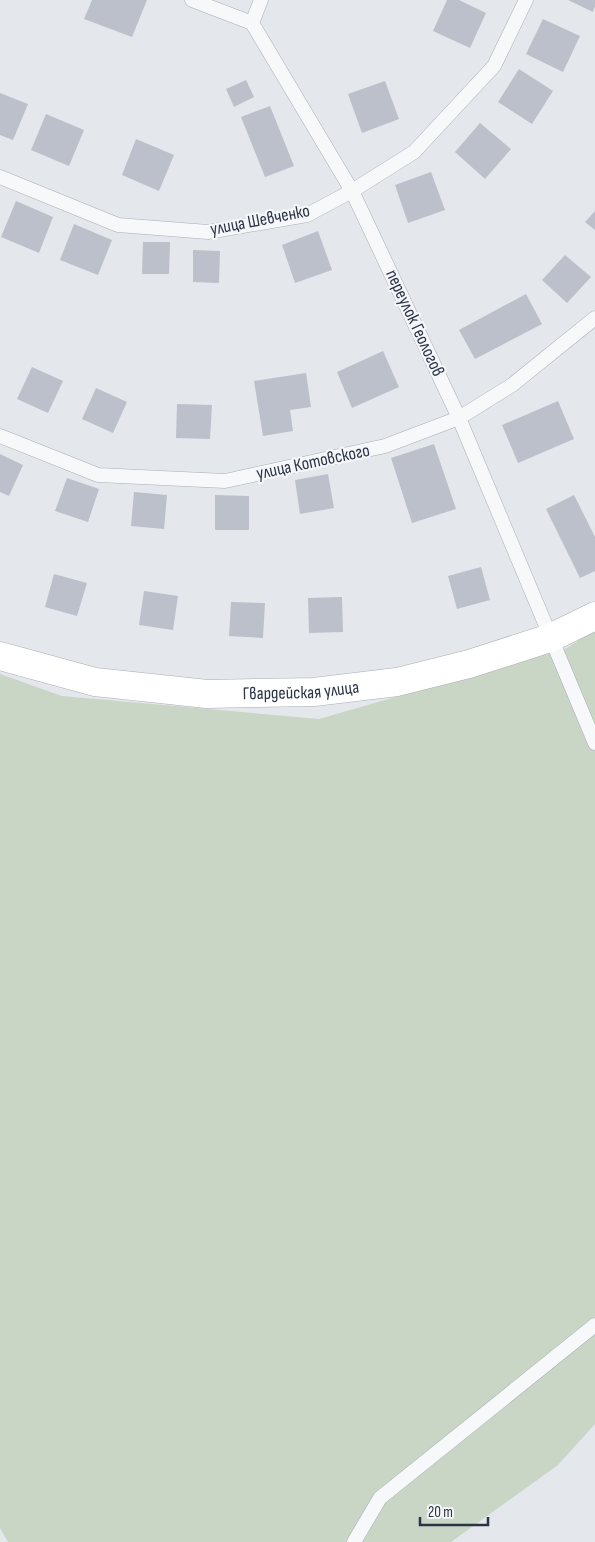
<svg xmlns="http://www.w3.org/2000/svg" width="595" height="1542" viewBox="0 0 595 1542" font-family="'Sofia Sans Condensed',sans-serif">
<rect width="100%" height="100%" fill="#e4e7ec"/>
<!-- green -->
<path fill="#c9d6c5" d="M595 630V1424L558 1465 451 1542H8L0 1528V674L62 696 319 719 567 648Z"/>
<!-- building -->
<path fill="#bbc0ca" d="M92 0H147L132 37 84 19Z
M447 0H459L486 13 470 48 433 31Z
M568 0H595V6L593 12Z
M543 19 580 36 563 72 526 54Z
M519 69 553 91 532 124 498 102Z
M246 80 254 97 234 107 226 89Z
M385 81 399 119 362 133 348 94Z
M0 93 28 104 13 140 0 135Z
M270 106 294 166 265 177 241 117Z
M46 114 84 130 69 166 31 150Z
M480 123 511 149 485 179 455 152Z
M136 139 174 155 159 191 122 175Z
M431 172 445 210 408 223 395 185Z
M16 201 53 217 39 253 1 237Z
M595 211V230L585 222Z
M74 224 112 240 98 275 60 260Z
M318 231 332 270 295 283 282 245Z
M143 242H170L169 274H142Z
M193 250 220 251 219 283 193 282Z
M565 255 591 277 567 303 542 280Z
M526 294 542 324 475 359 459 330Z
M383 351 399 387 352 408 337 372Z
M32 367 63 381 48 413 17 399Z
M306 373 311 407 290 410 293 431 263 436 254 381Z
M96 388 127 402 113 433 82 419Z
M558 401 574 439 518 463 502 425Z
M177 404 212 405 210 439 176 438Z
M434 444 456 509 412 523 391 458Z
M0 454 23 465 9 496 0 492Z
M328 474 334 508 300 514 295 480Z
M67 478 99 489 88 522 55 511Z
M134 492 167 495 164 529 131 526Z
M215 495 249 496V530H215Z
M574 495 595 537V571L580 578 546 509Z
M481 567 490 600 457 609 448 576Z
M54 574 87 583 77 616 45 607Z
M144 591 178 596 173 630 139 625Z
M342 597 343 632 309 633 308 598Z
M231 602 265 603 263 638 229 636Z"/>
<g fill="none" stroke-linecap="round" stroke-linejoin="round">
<defs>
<path id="lane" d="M192 0 252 23
M252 23 352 191 459 418 595 743
M252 23 261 0
M0 177 118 225 208 232 307 215 352 191 414 152 494 66 526 0
M0 436 98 475 225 481 385 446 459 418 512 385 595 318
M354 1542 380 1498 595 1325"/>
<g id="secondary">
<path id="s1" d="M0 656 95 682 207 694 314 692 397 682 469 664 550 638 595 616"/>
</g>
</defs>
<!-- lane casing -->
<use href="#lane" stroke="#a9aeb7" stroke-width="15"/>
<!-- secondary casing -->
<use href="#secondary" stroke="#a9aeb7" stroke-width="29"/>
<!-- lane -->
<use href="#lane" stroke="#f7f8fa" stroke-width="14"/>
<!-- secondary -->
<use href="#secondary" stroke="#fff" stroke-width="28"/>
</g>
<g text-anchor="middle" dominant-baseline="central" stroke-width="4.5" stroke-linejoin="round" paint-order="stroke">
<!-- street labels -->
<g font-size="18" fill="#2b3445" stroke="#f4f6f9">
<text transform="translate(260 220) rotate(-11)">улица Шевченко</text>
<text transform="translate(415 323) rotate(65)">переулок Геологов</text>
<text transform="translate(313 462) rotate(-12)">улица Котовского</text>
<text stroke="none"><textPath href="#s1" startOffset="305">Гвардейская улица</textPath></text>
</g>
</g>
<!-- scale -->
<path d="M420 1517v8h68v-8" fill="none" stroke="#2b3445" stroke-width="2.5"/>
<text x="428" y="1517" font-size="15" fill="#2b3445" stroke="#f4f6f9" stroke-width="4" paint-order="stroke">20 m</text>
</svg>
